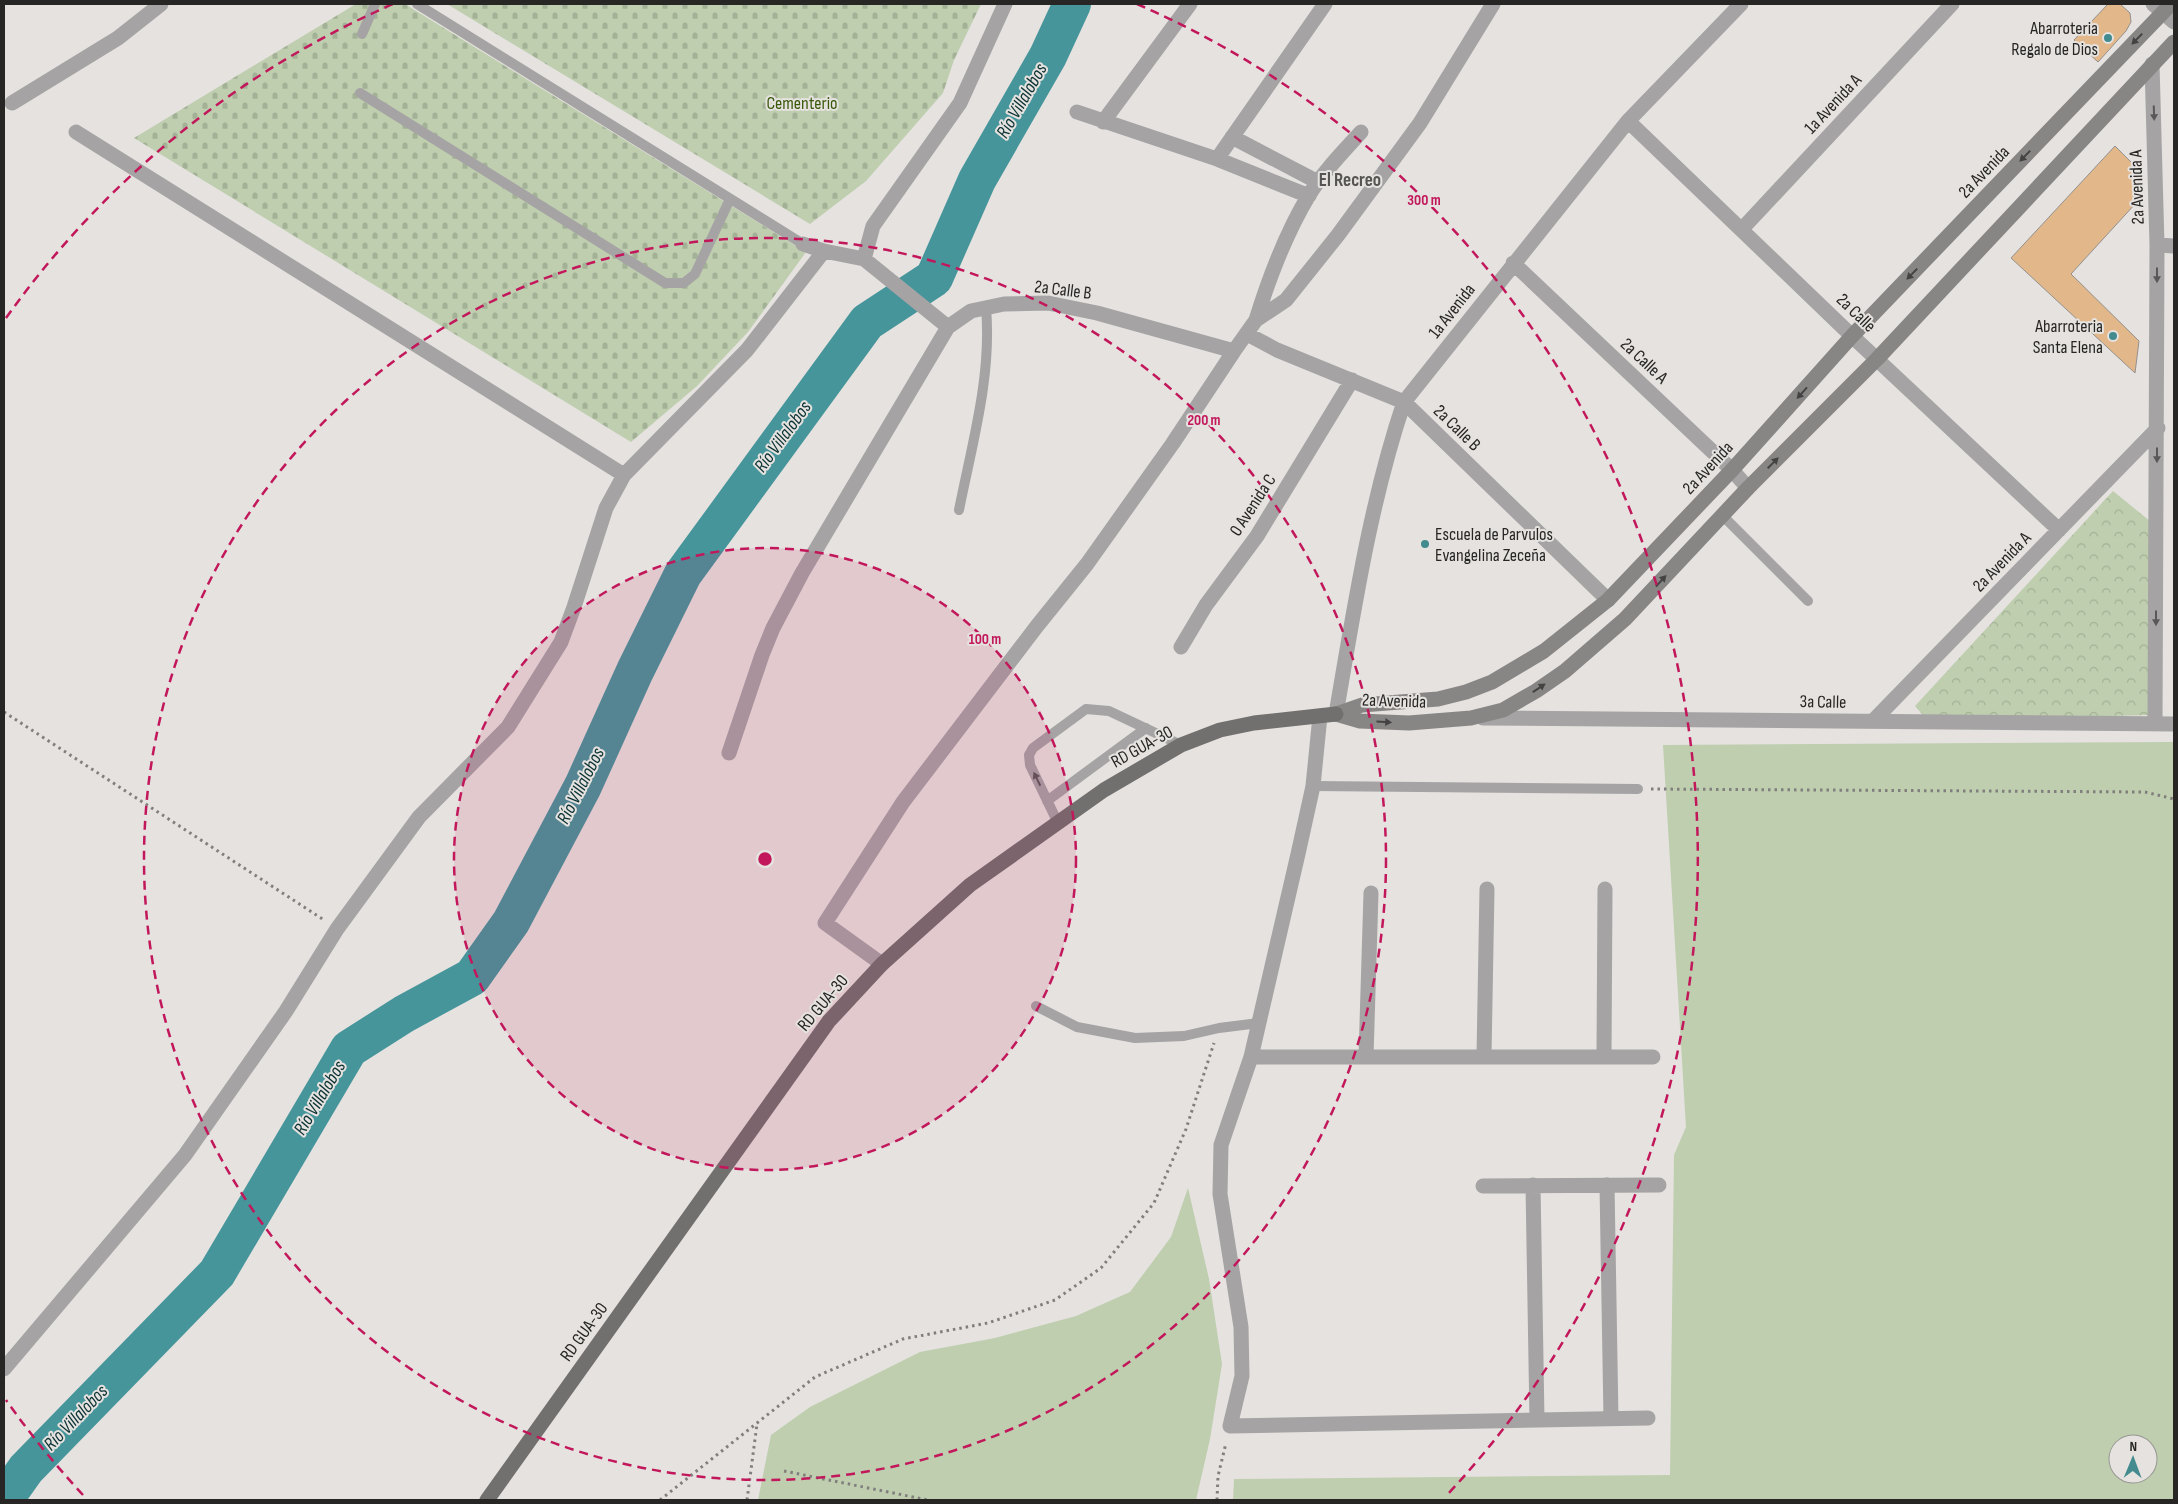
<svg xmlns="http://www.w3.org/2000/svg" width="2178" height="1504" viewBox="0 0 2178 1504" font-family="'Sofia Sans Condensed',sans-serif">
<defs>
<pattern id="cemetery-stones" width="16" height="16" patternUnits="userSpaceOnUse" patternTransform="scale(1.25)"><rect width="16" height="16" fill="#beceae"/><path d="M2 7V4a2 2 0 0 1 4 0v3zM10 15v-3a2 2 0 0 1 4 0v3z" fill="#a3b196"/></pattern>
<pattern id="park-crowns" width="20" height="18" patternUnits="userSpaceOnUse" patternTransform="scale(1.25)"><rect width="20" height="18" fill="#beceae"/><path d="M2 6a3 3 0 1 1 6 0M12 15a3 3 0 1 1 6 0" fill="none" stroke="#a3b196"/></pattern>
</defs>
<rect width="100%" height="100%" fill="#e5e2df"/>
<!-- green -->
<path fill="#beceae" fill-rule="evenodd" d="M2174 742V1500H1233L1234 1479 1670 1475 1674 1155 1686 1127 1663 745ZM2118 1444H2148V1474H2118Z
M1188 1188 1209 1279 1222 1364 1210 1439 1196 1500H758L771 1435 810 1407 920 1352 995 1338 1076 1316 1130 1292 1171 1237Z"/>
<!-- cemetery -->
<path fill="url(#cemetery-stones)" d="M356 4H405L806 252 748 332 697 386 631 442 134 138Z
M447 4H981L954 60 943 93 866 181 810 224Z"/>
<!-- park -->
<path fill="url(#park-crowns)" d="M2113 491 2156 526 2152 715 1927 720 1915 706Z"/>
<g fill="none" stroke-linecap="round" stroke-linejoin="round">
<!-- river -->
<path stroke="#46959b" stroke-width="38" d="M4 1500 26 1469 217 1273 349 1049 404 1014 472 977 511 922 583 786 635 671 683 574 867 322 934 278 977 180 1048 56 1072 4"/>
</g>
<!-- building -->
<path fill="#e2b78a" stroke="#93918e" d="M2108 4H2120L2130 13 2131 22 2126 31 2098 62 2074 40Z
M2115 146 2137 168 2136 203 2071 274 2139 341 2135 373 2011 258Z"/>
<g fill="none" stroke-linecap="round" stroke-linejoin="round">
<!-- path -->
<path stroke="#817f7d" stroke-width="3" stroke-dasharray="2.5 4" stroke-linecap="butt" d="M4 712 324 920
M1651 789 2145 792 2174 799
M784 1471 928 1500
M660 1500 815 1377 903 1339 988 1323 1055 1300 1101 1268 1154 1203 1186 1129 1214 1043
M747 1500 757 1424
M1217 1500 1218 1476 1226 1443"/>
<!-- lane -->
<path stroke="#a5a3a4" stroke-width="10" d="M417 4 803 244
M362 34 375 4
M360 93 665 283H684L695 274 730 199
M959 510C972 444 992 376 986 308
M1722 515 1808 601
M1313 786 1638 789
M1047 801 1146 728
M1058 823 1030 765 1029 755 1033 748 1086 709 1109 711 1181 745
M1036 1006 1077 1027 1135 1038 1184 1036 1219 1028 1259 1023"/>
<!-- street -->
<path stroke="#a5a3a4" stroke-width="15" d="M2153 4 2174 22
M2152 64 2157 245 2155 724
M12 103 118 38 161 4
M1077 112 1217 159 1309 196
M1628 121 1852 336 2059 530
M1103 122 1190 4
M76 132 624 475
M1232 137 1318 182
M1217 159 1325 4
M1742 229 1952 4
M803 244 824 251 864 259 948 327
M2157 245 2174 246
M864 259 873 226 960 103 1005 4
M1513 263 1732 470 1748 488
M1256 320C1269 278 1286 233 1309 195 1323 172 1343 152 1361 132
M1247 334 1277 350 1404 402 1608 600
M1181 647 1206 605 1257 536 1352 380
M1336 714C1354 610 1370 503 1404 402L1628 121 1741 4
M1320 716 1313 786 1298 854 1251 1057 1221 1145 1220 1194 1241 1327 1242 1376 1230 1426 1648 1418
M1483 718 2174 724
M1873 721 2158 428
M729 753 762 655 773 628 802 573 948 327 971 311 1004 304 1048 303 1097 313 1234 351
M882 964 825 923 903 802 1037 626 1087 564 1173 443 1234 351 1256 320 1286 300 1338 235 1420 123 1493 4
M1484 1056 1487 889
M1604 1056 1605 889
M1251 1057H1653
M1366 1057 1371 893
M1533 1185 1537 1420
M1607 1185 1611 1419
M1483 1186 1659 1185
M4 1369 185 1155 286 1011 337 929 419 817 508 727 561 642 574 607 606 508 624 475 747 350 824 251"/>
<!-- secondary -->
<path stroke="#888585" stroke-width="15" d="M1336 714 1362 705 1438 699 1466 692 1492 682 1544 651 1608 600 1732 470 1852 336 2171 4
M1336 714 1360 721 1409 723 1471 718 1503 710 1536 691 1565 671 1625 619 1748 488 1877 359 2174 42"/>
<!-- primary -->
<path stroke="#726f6f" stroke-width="15" d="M487 1500 829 1021 882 964 970 885 1104 790 1181 745 1220 730 1254 723 1336 714"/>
</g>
<!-- one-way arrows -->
<defs><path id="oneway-solid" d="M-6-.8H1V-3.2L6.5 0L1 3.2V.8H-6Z" transform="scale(1.25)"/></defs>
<g fill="#444242">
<use href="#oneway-solid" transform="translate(2137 39) rotate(134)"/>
<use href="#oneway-solid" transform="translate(2025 156) rotate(134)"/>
<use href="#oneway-solid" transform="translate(1912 274) rotate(134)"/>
<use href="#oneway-solid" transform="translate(1802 393) rotate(132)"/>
<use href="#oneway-solid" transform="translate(1773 463) rotate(-45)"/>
<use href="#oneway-solid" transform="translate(1661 581) rotate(-47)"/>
<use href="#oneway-solid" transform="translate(1539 688) rotate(-34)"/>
<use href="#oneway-solid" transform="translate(1384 722) rotate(3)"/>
</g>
<g fill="#595858">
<use href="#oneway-solid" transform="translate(2154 113) rotate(88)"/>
<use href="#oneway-solid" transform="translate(2157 275) rotate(90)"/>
<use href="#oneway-solid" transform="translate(2157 455) rotate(90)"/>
<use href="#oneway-solid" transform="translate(2156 618) rotate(90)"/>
<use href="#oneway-solid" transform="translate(1037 779) rotate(-116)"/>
</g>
<!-- distance rings -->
<circle cx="765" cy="859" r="311" fill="#c2185b" fill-opacity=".12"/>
<g fill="none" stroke="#c2185b" stroke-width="2.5" stroke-dasharray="9 6">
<circle cx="765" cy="859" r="311"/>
<circle cx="765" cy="859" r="621"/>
<path d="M83 1495A932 932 0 0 1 6 1400M6 318A932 932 0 0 1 393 4M1137 4A932 932 0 0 1 1447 1495"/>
</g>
<!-- markers -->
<g fill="#438b8e" stroke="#e5e2df" stroke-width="2">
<circle cx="2108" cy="38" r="5"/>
<circle cx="2113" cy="336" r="5"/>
<circle cx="1425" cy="544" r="5"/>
</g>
<g text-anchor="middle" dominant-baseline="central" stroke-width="4" stroke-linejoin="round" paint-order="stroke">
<!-- poi labels -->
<g font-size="18" fill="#272625" stroke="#e5e2df" text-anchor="end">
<text x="2098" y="28">Abarroteria<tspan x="2098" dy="21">Regalo de Dios</tspan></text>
<text x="2103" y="326">Abarroteria<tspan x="2103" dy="21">Santa Elena</tspan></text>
<text x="1435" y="534" text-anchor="start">Escuela de Parvulos<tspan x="1435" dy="21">Evangelina Zeceña</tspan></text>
</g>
<!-- park labels -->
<g font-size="18" fill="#395809" stroke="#e5e2df">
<text x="802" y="103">Cementerio</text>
</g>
<!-- street labels -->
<g font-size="18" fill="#272625" stroke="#e5e2df">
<text transform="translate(1833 104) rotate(-47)">1a Avenida A</text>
<text transform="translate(1984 172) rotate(-46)">2a Avenida</text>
<text transform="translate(2137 187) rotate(-92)">2a Avenida A</text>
<text transform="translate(1063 290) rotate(7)">2a Calle B</text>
<text transform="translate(1452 311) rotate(-52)">1a Avenida</text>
<text transform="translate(1856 313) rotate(44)">2a Calle</text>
<text transform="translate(1644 361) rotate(43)">2a Calle A</text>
<text transform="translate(1457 428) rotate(44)">2a Calle B</text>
<text transform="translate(1708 468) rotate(-47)">2a Avenida</text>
<text transform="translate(1253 505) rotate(-57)">0 Avenida C</text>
<text transform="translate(2002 562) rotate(-46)">2a Avenida A</text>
<text transform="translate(1394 701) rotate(2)">2a Avenida</text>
<text transform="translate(1823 702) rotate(1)">3a Calle</text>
<text transform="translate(1142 747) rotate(-29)">RD GUA-30</text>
<text transform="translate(823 1003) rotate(-50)">RD GUA-30</text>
<text transform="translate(584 1332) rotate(-54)">RD GUA-30</text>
</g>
<!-- water labels -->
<g font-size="19" font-style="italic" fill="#0a3234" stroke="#e5e2df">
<text transform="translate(1022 101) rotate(-60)">Río Villalobos</text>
<text transform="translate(783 437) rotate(-54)">Río Villalobos</text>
<text transform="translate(581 786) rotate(-63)">Río Villalobos</text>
<text transform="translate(320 1098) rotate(-59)">Río Villalobos</text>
<text transform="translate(76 1418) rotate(-46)">Río Villalobos</text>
</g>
<!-- neighbourhood labels -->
<g font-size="19" font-weight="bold" fill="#575553" stroke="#e5e2df">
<text x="1350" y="180">El Recreo</text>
</g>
</g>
<circle cx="765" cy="859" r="8" fill="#c2185b" stroke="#e5e2df" stroke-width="2.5"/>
<g font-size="15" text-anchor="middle" font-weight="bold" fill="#c2185b" stroke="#e5e2df" stroke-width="4" stroke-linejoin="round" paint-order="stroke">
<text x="1424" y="205">300 m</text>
<text x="1204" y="425">200 m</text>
<text x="985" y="644">100 m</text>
</g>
<!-- border -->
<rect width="2178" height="1504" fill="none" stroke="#272625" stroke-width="10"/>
<!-- north arrow -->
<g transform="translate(2133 1459) rotate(1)"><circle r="24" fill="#e5e2df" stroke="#999795"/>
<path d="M0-4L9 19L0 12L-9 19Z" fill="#438b8e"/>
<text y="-8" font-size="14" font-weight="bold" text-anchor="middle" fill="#272625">N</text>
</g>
</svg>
